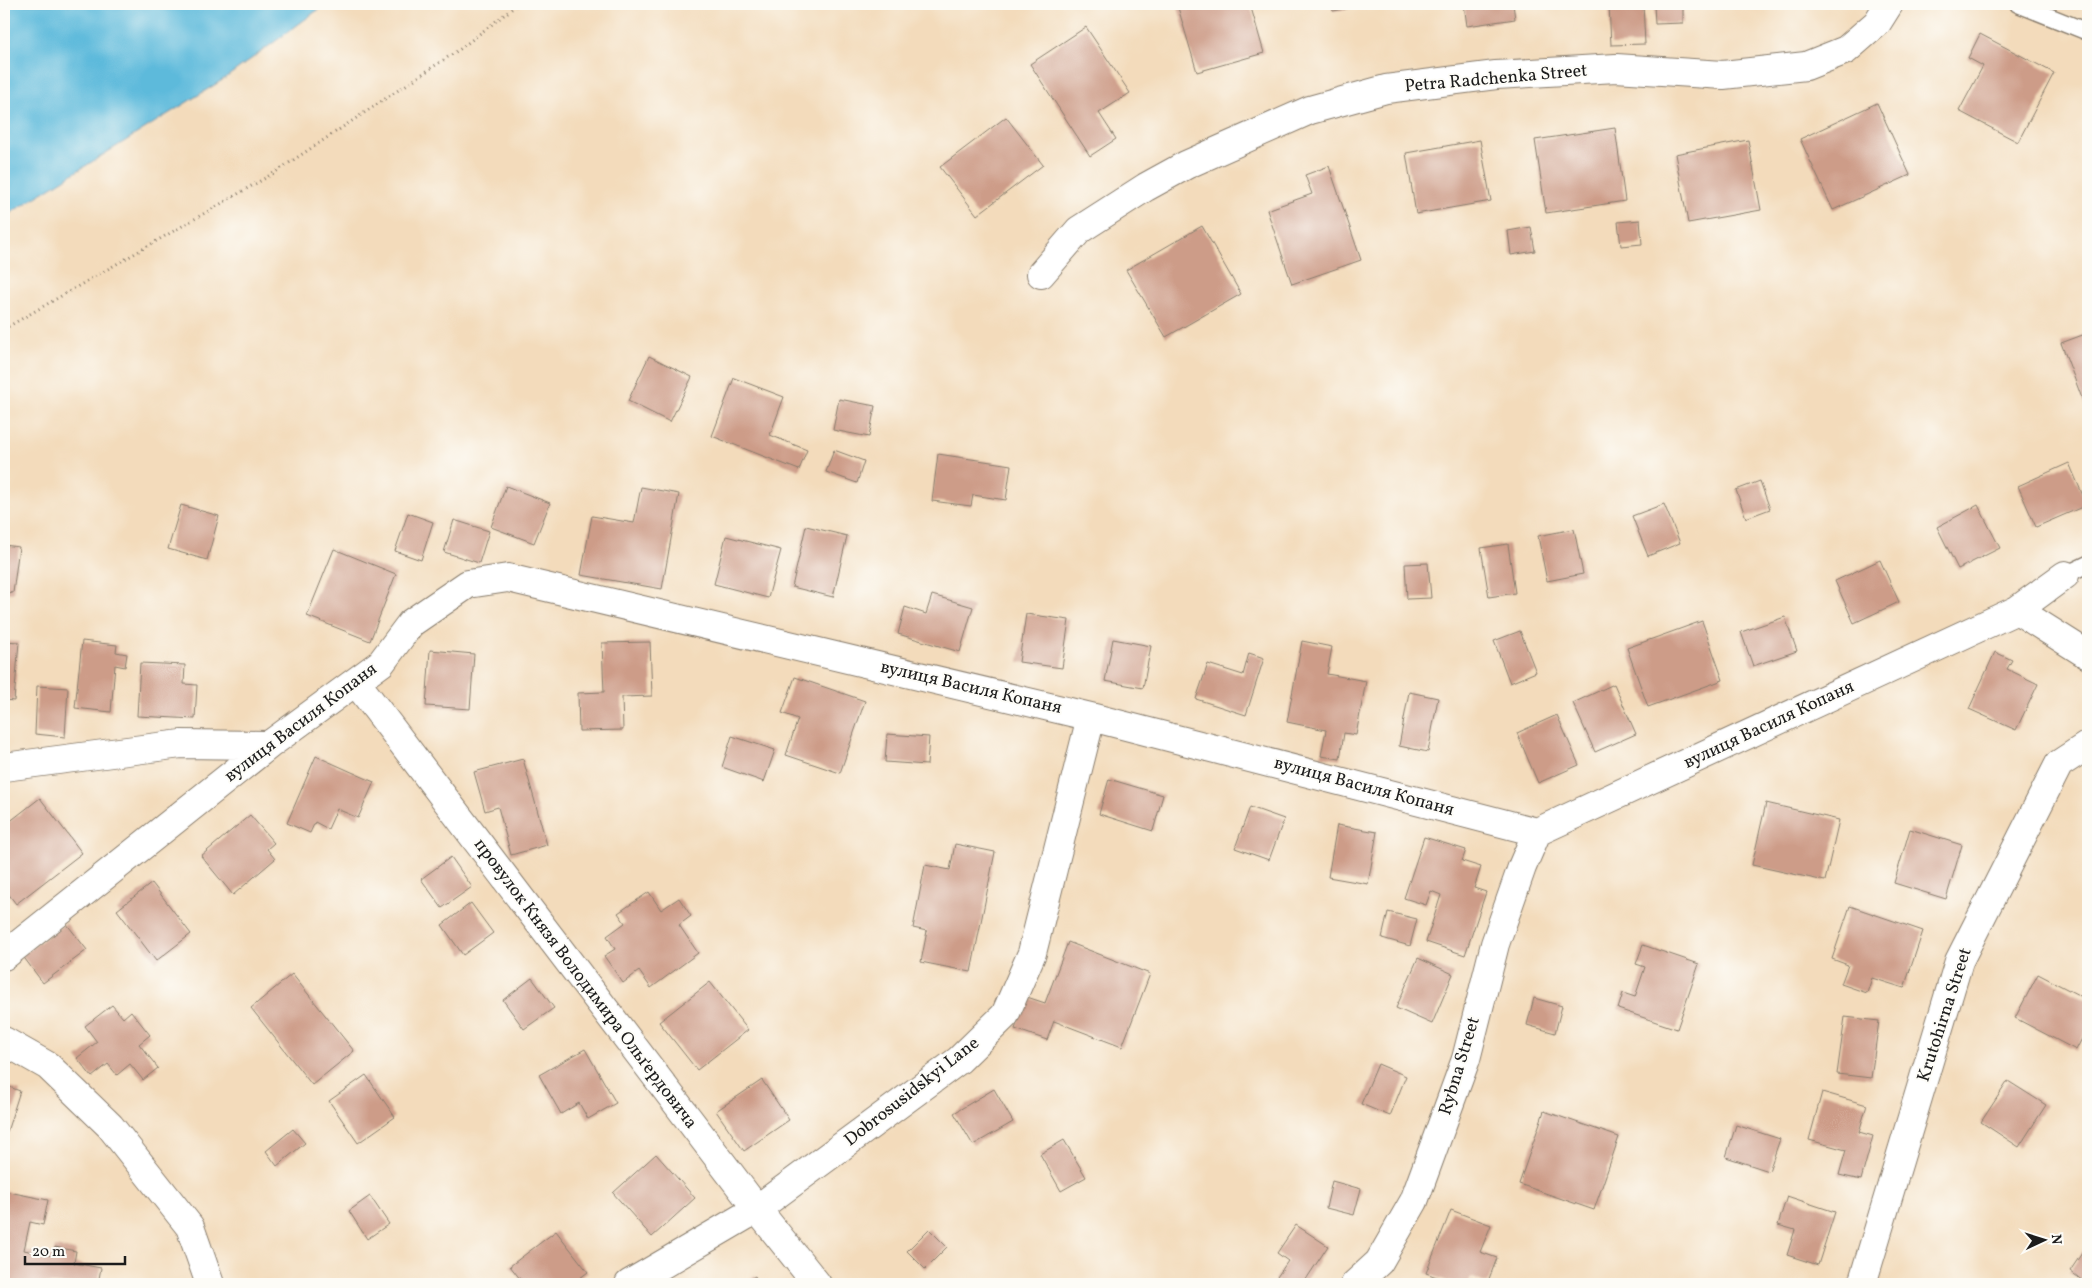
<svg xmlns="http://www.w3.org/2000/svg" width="2092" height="1288" viewBox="0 0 2092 1288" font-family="Vollkorn,serif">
<rect width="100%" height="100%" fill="#fdfcf7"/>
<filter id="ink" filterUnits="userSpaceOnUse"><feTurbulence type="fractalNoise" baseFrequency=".02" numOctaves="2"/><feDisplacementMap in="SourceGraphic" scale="10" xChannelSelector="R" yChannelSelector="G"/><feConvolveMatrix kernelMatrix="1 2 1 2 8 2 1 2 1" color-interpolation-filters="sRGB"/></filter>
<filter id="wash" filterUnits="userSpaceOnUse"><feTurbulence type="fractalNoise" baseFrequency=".0096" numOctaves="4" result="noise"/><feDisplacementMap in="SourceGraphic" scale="20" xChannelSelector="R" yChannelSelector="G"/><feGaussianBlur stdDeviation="1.12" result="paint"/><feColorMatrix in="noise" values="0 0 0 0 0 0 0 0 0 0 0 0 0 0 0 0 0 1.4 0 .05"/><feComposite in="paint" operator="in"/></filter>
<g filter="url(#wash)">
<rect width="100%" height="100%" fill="#f3dbbb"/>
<!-- water -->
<path fill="#5dbadb" stroke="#3c6b7c" d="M4 4H326L224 79 4 217Z"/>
<g id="blocks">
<!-- building -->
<path fill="#cd9c88" d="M1177 4H1250L1264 53 1197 72Z
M1331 4H1368V5L1333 11Z
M1464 4H1513L1515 19 1467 26Z
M1609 4H1643L1645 44 1611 45Z
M1654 4H1696V7H1683V23L1655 24Z
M1086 27 1130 93 1099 113 1116 139 1090 156 1030 64Z
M1980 34 2054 73 2018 142 1959 111 1983 66 1968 58Z
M1877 103 1910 175 1833 210 1800 139Z
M1006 117 1043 165 977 215 940 167Z
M1615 128 1625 201 1546 213 1535 140Z
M1480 140 1491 201 1416 214 1406 153Z
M1748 140 1761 210 1688 223 1675 154Z
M1329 166 1361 260 1292 284 1267 210 1312 194 1305 175Z
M1640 220 1642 244 1621 246 1618 222Z
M1202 226 1241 294 1166 337 1126 270Z
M1531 227 1535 251 1511 255 1508 231Z
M2088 333V414L2061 343Z
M649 356 692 377 670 422 628 401Z
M734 378 784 397 770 435 807 450 799 470 712 436Z
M839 399 875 406 869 437 833 430Z
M834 450 864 461 857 483 826 472Z
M938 454 1011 465 1006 500 973 495 971 506 932 501Z
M2069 463 2087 505 2036 527 2018 486Z
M1760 481 1770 509 1746 518 1736 490Z
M506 486 550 503 534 543 491 527Z
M641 487 679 494 662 589 581 575 592 516 634 523Z
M1664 504 1680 543 1648 556 1632 516Z
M181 505 219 516 207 560 168 549Z
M1978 505 2000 548 1958 569 1937 527Z
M408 513 433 522 421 560 395 551Z
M454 520 489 531 479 563 444 552Z
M806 526 847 536 833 597 792 587Z
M1574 529 1583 574 1547 581 1538 536Z
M726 536 781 550 768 598 714 584Z
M1508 544 1515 593 1489 597 1481 548Z
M4 545 19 547 13 593 4 592Z
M334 549 396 574 370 641 307 616Z
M1880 560 1899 602 1854 623 1835 581Z
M1428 563 1431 598 1407 599 1405 564Z
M932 595 973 607 960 652 898 634 905 607 926 614Z
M1026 614 1069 620 1062 668 1019 662Z
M1785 617 1797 651 1753 666 1741 632Z
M1702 621 1723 680 1648 707 1627 648Z
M1520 631 1536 672 1510 683 1494 641Z
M1113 639 1151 646 1143 688 1105 681Z
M4 641 19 642 14 701 4 700Z
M82 641 117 645 116 652 127 654 125 667 115 665 111 712 75 708Z
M1302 641 1332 647 1327 674 1366 681 1356 735 1344 733 1340 759 1321 756 1326 730 1287 722Z
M650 642 652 696 622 697 623 730 579 731 578 693 604 692 602 643Z
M430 650 474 654 470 709 426 706Z
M1995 652 2012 660 2007 669 2038 684 2016 730 1969 709Z
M1249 653 1264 658 1246 715 1196 699 1208 664 1243 675Z
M140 663 185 665 184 684 197 685 195 719 137 716Z
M795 677 865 701 840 773 786 755 798 719 782 713Z
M1614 684 1636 734 1595 752 1573 703Z
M37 686 68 688 65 737 35 734Z
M1409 692 1438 698 1428 752 1399 746Z
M1557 715 1579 765 1538 783 1517 733Z
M887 734 929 737 927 765 885 762Z
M732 736 775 750 764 782 722 767Z
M316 756 374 782 358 818 337 809 328 829 315 822 310 833 287 823Z
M523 759 547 845 511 855 498 807 485 811 474 772Z
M1109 779 1163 795 1153 831 1099 814Z
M40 798 82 853 16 904 4 888V826Z
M1766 803 1839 820 1825 881 1752 865Z
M1250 807 1284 819 1269 860 1235 848Z
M250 815 274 843 267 849 275 859 233 895 201 856Z
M1337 825 1377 832 1368 884 1328 877Z
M1910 829 1962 845 1946 899 1894 883Z
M1424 837 1466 850 1462 861 1481 867 1474 888 1486 892 1465 955 1426 942 1441 895 1431 891 1426 905 1404 898Z
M955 844 995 852 971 972 921 962 927 931 913 928 925 865 950 870Z
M451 857 472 887 442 908 421 879Z
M152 883 191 934 156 961 117 910Z
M649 892 661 910 679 898 691 916 679 925 698 953 651 988 639 971 623 983 604 956 615 949 607 936 625 923 618 913Z
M471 903 493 933 463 955 442 925Z
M1850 906 1923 931 1904 988 1872 978 1867 993 1841 984 1848 965 1832 959Z
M1388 912 1417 919 1410 946 1382 938Z
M66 923 87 950 43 983 22 955Z
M1068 942 1150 974 1122 1047 1054 1021 1047 1040 1015 1029 1027 997 1045 1003Z
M1643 945 1699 964 1677 1029 1618 1009 1623 993 1635 997 1645 967 1636 964Z
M1418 958 1453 974 1432 1024 1396 1008Z
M292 974 354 1051 312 1085 251 1008Z
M2038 974 2088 1000V1027L2076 1050 2015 1018Z
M532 978 554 1008 524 1029 503 1000Z
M710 982 748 1030 697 1070 659 1022Z
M1534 998 1562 1006 1555 1033 1527 1025Z
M112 1005 123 1018 131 1011 150 1035 139 1044 158 1068 143 1080 130 1064 117 1075 108 1064 92 1077 77 1058 97 1042 85 1026Z
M1845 1017 1879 1021 1871 1078 1837 1074Z
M585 1049 616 1103 588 1119 579 1103 561 1114 539 1075Z
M1378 1064 1406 1076 1390 1116 1361 1104Z
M366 1075 395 1117 358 1143 329 1101Z
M762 1080 789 1120 744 1151 716 1111Z
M2008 1081 2046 1105 2019 1147 1981 1122Z
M4 1085 20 1091 5 1138H4Z
M994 1089 1013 1122 973 1145 954 1113Z
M1822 1092 1867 1105 1859 1132 1873 1136 1861 1180 1839 1175 1846 1150 1809 1140Z
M1544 1111 1619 1137 1594 1210 1519 1184Z
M1736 1125 1780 1139 1769 1171 1726 1157Z
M293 1129 305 1143 277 1166 266 1151Z
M1064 1140 1086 1177 1061 1191 1040 1154Z
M656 1154 695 1198 652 1237 613 1193Z
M1332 1181 1361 1189 1354 1215 1326 1208Z
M4 1191 48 1200 43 1225 30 1222 24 1250 53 1256 55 1247 76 1251 74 1263 101 1268 98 1284H4Z
M370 1196 389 1224 367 1239 349 1211Z
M1787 1196 1835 1212 1818 1265 1787 1255 1795 1230 1778 1225Z
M1451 1210 1491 1225 1480 1252 1497 1258 1487 1284 1471 1277 1468 1284H1455L1426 1273Z
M1296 1225 1328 1246 1303 1284H1281L1275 1280 1288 1261 1277 1253Z
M929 1229 947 1247 925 1269 907 1251Z
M556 1231 588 1272 572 1284H524L510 1266Z
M2088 1244V1284H2087L2070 1271Z
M755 1276 759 1284H741Z"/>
</g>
</g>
<g filter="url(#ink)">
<use href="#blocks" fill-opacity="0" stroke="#887c6c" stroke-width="1"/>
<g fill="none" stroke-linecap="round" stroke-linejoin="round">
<defs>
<path id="lane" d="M2018 4 2088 32
M2065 575 2088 564"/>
<path id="street" d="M1041 274 1079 230 1146 187 1186 165 1310 110 1386 89 1496 75 1616 68 1723 75 1806 66 1846 50 1877 23 1889 4
M2017 610 2088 655
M356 682 757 1209 817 1284
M4 767 181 744 269 745
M4 956 269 745 381 663 411 623 468 584 508 578 1091 717 1537 832 2017 610 2065 575
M4 1041 48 1066 110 1126 190 1227 210 1284
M629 1284 757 1209 959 1060 1005 1015 1032 953 1091 717
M1355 1284 1379 1262 1414 1201 1466 1059 1495 944 1522 867 1537 832
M1862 1284 1959 961 2059 764 2088 745"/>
</defs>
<!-- lane casing -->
<use href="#lane" stroke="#887c6c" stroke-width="19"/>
<!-- street casing -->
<use href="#street" stroke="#887c6c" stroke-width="30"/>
<!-- path -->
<path stroke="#887c6c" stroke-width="3" stroke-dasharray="1 4" stroke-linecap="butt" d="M4 329 274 173 460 49 518 4"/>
<!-- lane -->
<use href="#lane" stroke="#fff" stroke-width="16"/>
<!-- street -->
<use href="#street" stroke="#fff" stroke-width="28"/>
</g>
</g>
<g text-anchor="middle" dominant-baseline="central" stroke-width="4" stroke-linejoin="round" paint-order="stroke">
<!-- street labels -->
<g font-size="18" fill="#1c1c1c" stroke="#fdfcf7">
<text transform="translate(1496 79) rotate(-5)">Petra Radchenka Street</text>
<text transform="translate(971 688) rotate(13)">вулиця Василя Копаня</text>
<text transform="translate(301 723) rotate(-37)">вулиця Василя Копаня</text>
<text transform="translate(1769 725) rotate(-25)">вулиця Василя Копаня</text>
<text transform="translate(1364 787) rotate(15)">вулиця Василя Копаня</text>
<text transform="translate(585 984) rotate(53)">провулок Князя Володимира Ольґердовича</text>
<text transform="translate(1945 1015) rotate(-72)">Krutohirna Street</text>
<text transform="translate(1460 1066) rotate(-73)">Rybna Street</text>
<text transform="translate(912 1092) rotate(-38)">Dobrosusidskyi Lane</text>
</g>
</g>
<!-- margin -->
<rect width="2092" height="1288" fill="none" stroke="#fdfcf7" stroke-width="20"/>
<!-- north arrow -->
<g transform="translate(2044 1240) rotate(86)" stroke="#fdfcf7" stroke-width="4" paint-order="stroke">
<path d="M0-4L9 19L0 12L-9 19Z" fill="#1c1c1c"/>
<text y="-8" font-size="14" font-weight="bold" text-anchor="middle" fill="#1c1c1c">N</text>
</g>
<!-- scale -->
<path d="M25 1256v8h100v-8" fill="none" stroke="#1c1c1c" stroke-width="2.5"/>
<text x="32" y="1256" font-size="15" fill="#1c1c1c" stroke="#fdfcf7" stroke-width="4" paint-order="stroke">20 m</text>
</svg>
